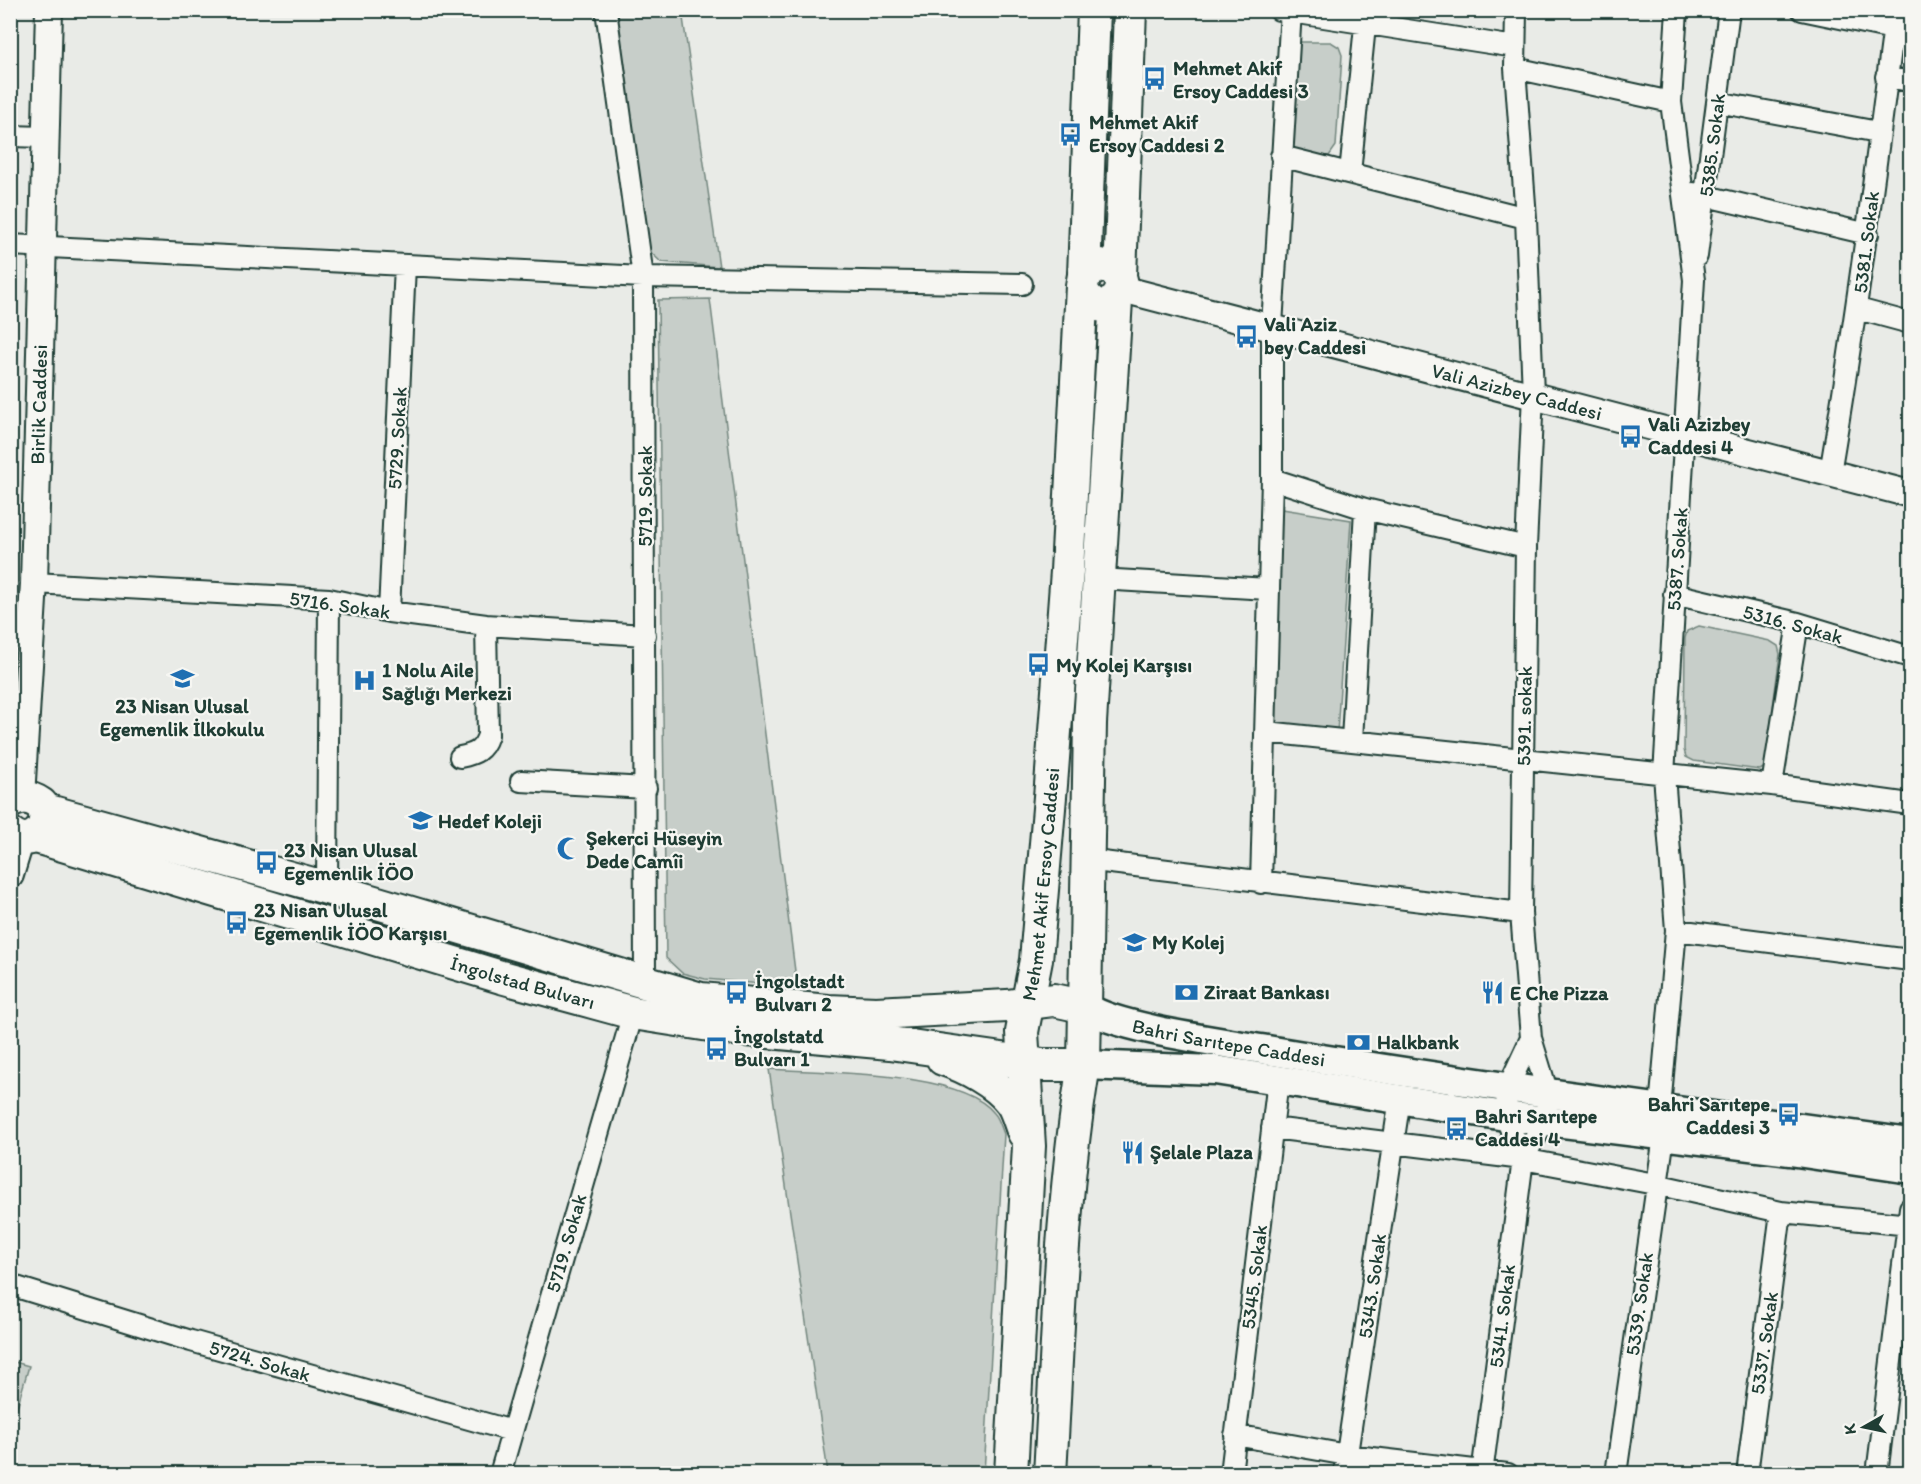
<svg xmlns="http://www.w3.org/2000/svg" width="1921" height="1484" viewBox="0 0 1921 1484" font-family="Itim,sans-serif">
<rect width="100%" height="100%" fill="#e9ebe7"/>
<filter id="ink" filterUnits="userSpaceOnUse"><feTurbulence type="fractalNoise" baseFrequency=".0167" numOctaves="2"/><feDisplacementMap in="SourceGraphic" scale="12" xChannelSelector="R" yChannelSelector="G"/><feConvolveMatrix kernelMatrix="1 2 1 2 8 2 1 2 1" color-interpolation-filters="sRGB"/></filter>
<g filter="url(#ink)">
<!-- green -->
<path fill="#c7cec9" stroke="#73867e" stroke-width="1.5" d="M615 11H682L719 267 661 262 645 247Z
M1301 42H1331L1339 47 1342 55 1336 146 1329 156 1299 155 1290 151 1294 52Z
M710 299 797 987 705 979 682 973 666 958 658 300Z
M1276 508 1351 520 1337 733 1272 730Z
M1699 626 1770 641 1778 646 1780 654 1765 767 1760 770 1694 761 1686 757 1684 750 1685 638 1687 631Z
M769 1069C822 1073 960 1070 994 1113 999 1118 1001 1127 1004 1134L984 1473H828Z
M11 1361 29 1366 13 1421H10Z"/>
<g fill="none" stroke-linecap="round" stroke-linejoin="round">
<defs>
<path id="minor" d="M606 10 643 277 645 984
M1279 10 1515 47
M1802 10 1893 29
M1515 68 1671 102
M1886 77 1910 81
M1717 102 1878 132
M10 136 45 137
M1281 156 1526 218
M1350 173 1365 26
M1693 193 1868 234
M10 245 643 277 1022 284
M1697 256 1729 10
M1858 309 1910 323
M1830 473C1856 319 1876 165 1896 10
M1272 479 1365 509 1526 547
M1099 579 1268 589
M34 583 329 599 389 612 486 625 645 635
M1674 594 1798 623 1910 657
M389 612 405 265
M1266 732 1772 785 1910 804
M1352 740 1365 509
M460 757C475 754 483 751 488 735L486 625
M521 781 646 788
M1772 785 1798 623
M1086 860 1521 913
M1261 883 1272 479V326L1291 10
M327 888 329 599
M1676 930 1910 960
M1660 1108 1676 930 1664 775 1694 280 1671 102 1677 10
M1272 1128 1523 1159 1655 1184 1781 1212 1910 1225
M1523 1159 1505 1116 1508 1087 1531 1038
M10 1285 191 1341 512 1431
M1235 1435 1347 1455 1508 1474
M500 1474 633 1013
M1231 1474 1278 1080
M1344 1474 1400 1098
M1482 1474 1523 1159 1545 1121 1548 1094 1531 1038 1521 913 1526 547 1533 394 1526 218 1515 68 1516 10
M1616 1474 1664 1136
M1747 1474 1781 1212
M1877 1474 1910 1208"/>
<g id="tertiary">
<path id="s1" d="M1122 289 1910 494"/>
<path id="s2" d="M21 797 34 583 49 10"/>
<path d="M10 875 21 839"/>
</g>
<g id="secondary">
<path id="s3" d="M1086 1007C1114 1028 1228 1043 1267 1050 1481 1086 1696 1113 1910 1143"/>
<path d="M1084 1065 1215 1070 1505 1116 1790 1151 1910 1169"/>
</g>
<g id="primary">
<path d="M1084 275 1094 10"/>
<path d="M1120 276 1130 10"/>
<path d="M10 802C22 795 31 797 41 804 55 825 31 851 10 833"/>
<path d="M45 810 327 888 701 999 828 1011 876 1013 1007 1006 1054 1000 1086 1007"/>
<path id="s4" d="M36 837 501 977 633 1013 735 1029 890 1043 1043 1065H1084"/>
<path d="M943 1059C966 1067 996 1082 1011 1102 1017 1110 1020 1124 1024 1133"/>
<path id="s5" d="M1011 1474 1029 1146 1022 1032 1036 960 1051 785 1067 571 1082 286 1084 275 1100 265 1111 267C1141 290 1101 325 1083 292"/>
<path d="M1050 1474C1058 1337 1061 1200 1084 1065L1090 723 1116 300"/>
</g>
</defs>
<!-- minor casing -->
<use href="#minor" stroke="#1f3d34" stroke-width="24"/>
<!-- tertiary casing -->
<use href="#tertiary" stroke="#1f3d34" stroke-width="30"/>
<!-- secondary casing -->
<use href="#secondary" stroke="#1f3d34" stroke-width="33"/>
<!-- primary casing -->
<use href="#primary" stroke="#1f3d34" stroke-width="36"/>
<!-- minor -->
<use href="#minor" stroke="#f6f6f2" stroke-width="20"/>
<!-- tertiary -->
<use href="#tertiary" stroke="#f6f6f2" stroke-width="26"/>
<!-- secondary -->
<use href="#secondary" stroke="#f6f6f2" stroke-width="28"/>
<!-- primary -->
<use href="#primary" stroke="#f6f6f2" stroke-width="32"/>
</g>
</g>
<!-- icons -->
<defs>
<symbol id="bus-bare" viewBox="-9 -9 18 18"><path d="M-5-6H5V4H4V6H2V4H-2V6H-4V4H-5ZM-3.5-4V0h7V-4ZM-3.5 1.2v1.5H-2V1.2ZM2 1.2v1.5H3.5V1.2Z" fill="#1f6fb2" stroke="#f6f6f2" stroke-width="2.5" paint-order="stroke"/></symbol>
<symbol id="school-bare" viewBox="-9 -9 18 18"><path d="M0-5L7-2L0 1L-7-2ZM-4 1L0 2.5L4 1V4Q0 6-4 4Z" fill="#1f6fb2" stroke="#f6f6f2" stroke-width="2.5" paint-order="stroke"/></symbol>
<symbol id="hospital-bare" viewBox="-9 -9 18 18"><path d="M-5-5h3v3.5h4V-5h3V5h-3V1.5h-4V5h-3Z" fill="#1f6fb2" stroke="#f6f6f2" stroke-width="2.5" paint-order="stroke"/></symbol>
<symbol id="mosque-bare" viewBox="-9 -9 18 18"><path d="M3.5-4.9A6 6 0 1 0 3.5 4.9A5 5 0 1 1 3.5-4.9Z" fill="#1f6fb2" stroke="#f6f6f2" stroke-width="2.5" paint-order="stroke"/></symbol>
<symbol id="bank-bare" viewBox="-9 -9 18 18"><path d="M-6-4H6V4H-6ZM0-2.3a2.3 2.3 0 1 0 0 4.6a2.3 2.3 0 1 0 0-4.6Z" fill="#1f6fb2" stroke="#f6f6f2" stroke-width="2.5" paint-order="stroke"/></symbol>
<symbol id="restaurant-bare" viewBox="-9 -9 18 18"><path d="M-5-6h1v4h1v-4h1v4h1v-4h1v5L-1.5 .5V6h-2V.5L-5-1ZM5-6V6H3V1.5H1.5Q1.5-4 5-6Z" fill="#1f6fb2" stroke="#f6f6f2" stroke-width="2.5" paint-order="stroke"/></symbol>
</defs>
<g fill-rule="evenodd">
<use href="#bus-bare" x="1138" y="62" width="33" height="33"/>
<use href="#bus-bare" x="1054" y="118" width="33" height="33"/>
<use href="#bus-bare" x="1230" y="320" width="33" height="33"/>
<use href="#bus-bare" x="1614" y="420" width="33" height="33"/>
<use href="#bus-bare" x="1022" y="648" width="33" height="33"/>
<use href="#school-bare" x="166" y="662" width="33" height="33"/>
<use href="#hospital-bare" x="348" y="664" width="33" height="33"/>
<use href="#school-bare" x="404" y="804" width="33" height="33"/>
<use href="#mosque-bare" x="552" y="832" width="33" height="33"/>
<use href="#bus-bare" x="250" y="846" width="33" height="33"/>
<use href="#bus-bare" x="220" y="906" width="33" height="33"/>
<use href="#school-bare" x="1118" y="926" width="33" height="33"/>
<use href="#bus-bare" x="720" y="976" width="33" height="33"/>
<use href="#bank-bare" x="1170" y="976" width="33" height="33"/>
<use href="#restaurant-bare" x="1476" y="976" width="33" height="33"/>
<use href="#bank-bare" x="1342" y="1026" width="33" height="33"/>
<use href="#bus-bare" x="700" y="1032" width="33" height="33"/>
<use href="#bus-bare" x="1772" y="1098" width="33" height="33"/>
<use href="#bus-bare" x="1440" y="1112" width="33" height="33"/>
<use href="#restaurant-bare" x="1116" y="1136" width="33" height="33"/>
</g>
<g text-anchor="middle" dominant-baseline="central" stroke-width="4.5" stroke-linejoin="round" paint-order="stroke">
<!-- poi labels -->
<g font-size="20" font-weight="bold" fill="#1f3d34" stroke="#f6f6f2" text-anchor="start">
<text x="1173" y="68">Mehmet Akif<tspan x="1173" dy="23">Ersoy Caddesi 3</tspan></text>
<text x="1089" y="122">Mehmet Akif<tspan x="1089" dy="23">Ersoy Caddesi 2</tspan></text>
<text x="1264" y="324">Vali Aziz<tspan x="1264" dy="23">bey Caddesi</tspan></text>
<text x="1648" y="424">Vali Azizbey<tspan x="1648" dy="23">Caddesi 4</tspan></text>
<text x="1056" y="665">My Kolej Karşısı</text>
<text x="382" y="670">1 Nolu Aile<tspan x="382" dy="23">Sağlığı Merkezi</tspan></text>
<text x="182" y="706" text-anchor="middle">23 Nisan Ulusal<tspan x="182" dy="23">Egemenlik İlkokulu</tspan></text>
<text x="438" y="821">Hedef Koleji</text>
<text x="586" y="838">Şekerci Hüseyin<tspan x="586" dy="23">Dede Camîi</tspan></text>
<text x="284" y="850">23 Nisan Ulusal<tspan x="284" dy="23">Egemenlik İÖO</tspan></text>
<text x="254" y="910">23 Nisan Ulusal<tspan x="254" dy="23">Egemenlik İÖO Karşısı</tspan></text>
<text x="1152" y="942">My Kolej</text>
<text x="755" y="981">İngolstadt<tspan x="755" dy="23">Bulvarı 2</tspan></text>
<text x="1204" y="992">Ziraat Bankası</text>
<text x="1510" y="993">E Che Pizza</text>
<text x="734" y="1036">İngolstatd<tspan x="734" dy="23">Bulvarı 1</tspan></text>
<text x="1377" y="1042">Halkbank</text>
<text x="1770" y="1104" text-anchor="end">Bahri Sarıtepe<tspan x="1770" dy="23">Caddesi 3</tspan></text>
<text x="1475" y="1116">Bahri Sarıtepe<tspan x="1475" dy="23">Caddesi 4</tspan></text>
<text x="1150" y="1152">Şelale Plaza</text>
</g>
<!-- street labels -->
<g font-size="20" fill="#1f3d34" stroke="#f6f6f2">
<text transform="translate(1712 145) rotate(-83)">5385. Sokak</text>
<text transform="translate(1866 242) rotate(-83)">5381. Sokak</text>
<text stroke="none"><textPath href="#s1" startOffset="408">Vali Azizbey Caddesi</textPath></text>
<text stroke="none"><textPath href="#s2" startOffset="393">Birlik Caddesi</textPath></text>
<text transform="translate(397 438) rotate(-87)">5729. Sokak</text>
<text transform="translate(645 496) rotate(-90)">5719. Sokak</text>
<text transform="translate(1677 559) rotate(-86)">5387. Sokak</text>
<text transform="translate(340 605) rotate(8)">5716. Sokak</text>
<text transform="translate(1793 624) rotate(15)">5316. Sokak</text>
<text transform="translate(1524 716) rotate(-89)">5391. sokak</text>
<text stroke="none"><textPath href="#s5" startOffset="592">Mehmet Akif Ersoy Caddesi</textPath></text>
<text stroke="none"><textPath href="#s4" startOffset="508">İngolstad Bulvarı</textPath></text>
<text stroke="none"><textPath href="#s3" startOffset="148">Bahri Sarıtepe Caddesi</textPath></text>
<text transform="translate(566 1243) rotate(-74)">5719. Sokak</text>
<text transform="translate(1254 1277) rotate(-83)">5345. Sokak</text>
<text transform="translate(1372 1286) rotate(-82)">5343. Sokak</text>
<text transform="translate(1639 1304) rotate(-82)">5339. Sokak</text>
<text transform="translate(1502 1316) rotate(-83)">5341. Sokak</text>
<text transform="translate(1764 1343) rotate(-82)">5337. Sokak</text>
<text transform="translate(260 1361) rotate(16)">5724. Sokak</text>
</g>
</g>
<!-- margin -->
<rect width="1921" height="1484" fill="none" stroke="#f6f6f2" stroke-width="36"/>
<rect x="18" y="18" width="1885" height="1448" fill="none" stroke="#1f3d34" stroke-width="2" filter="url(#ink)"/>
<!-- north arrow -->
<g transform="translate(1864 1427) rotate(261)" stroke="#f6f6f2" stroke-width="4.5" paint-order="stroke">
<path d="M0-4.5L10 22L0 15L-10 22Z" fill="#1f3d34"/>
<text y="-9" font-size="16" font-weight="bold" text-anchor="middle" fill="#1f3d34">K</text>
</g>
</svg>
